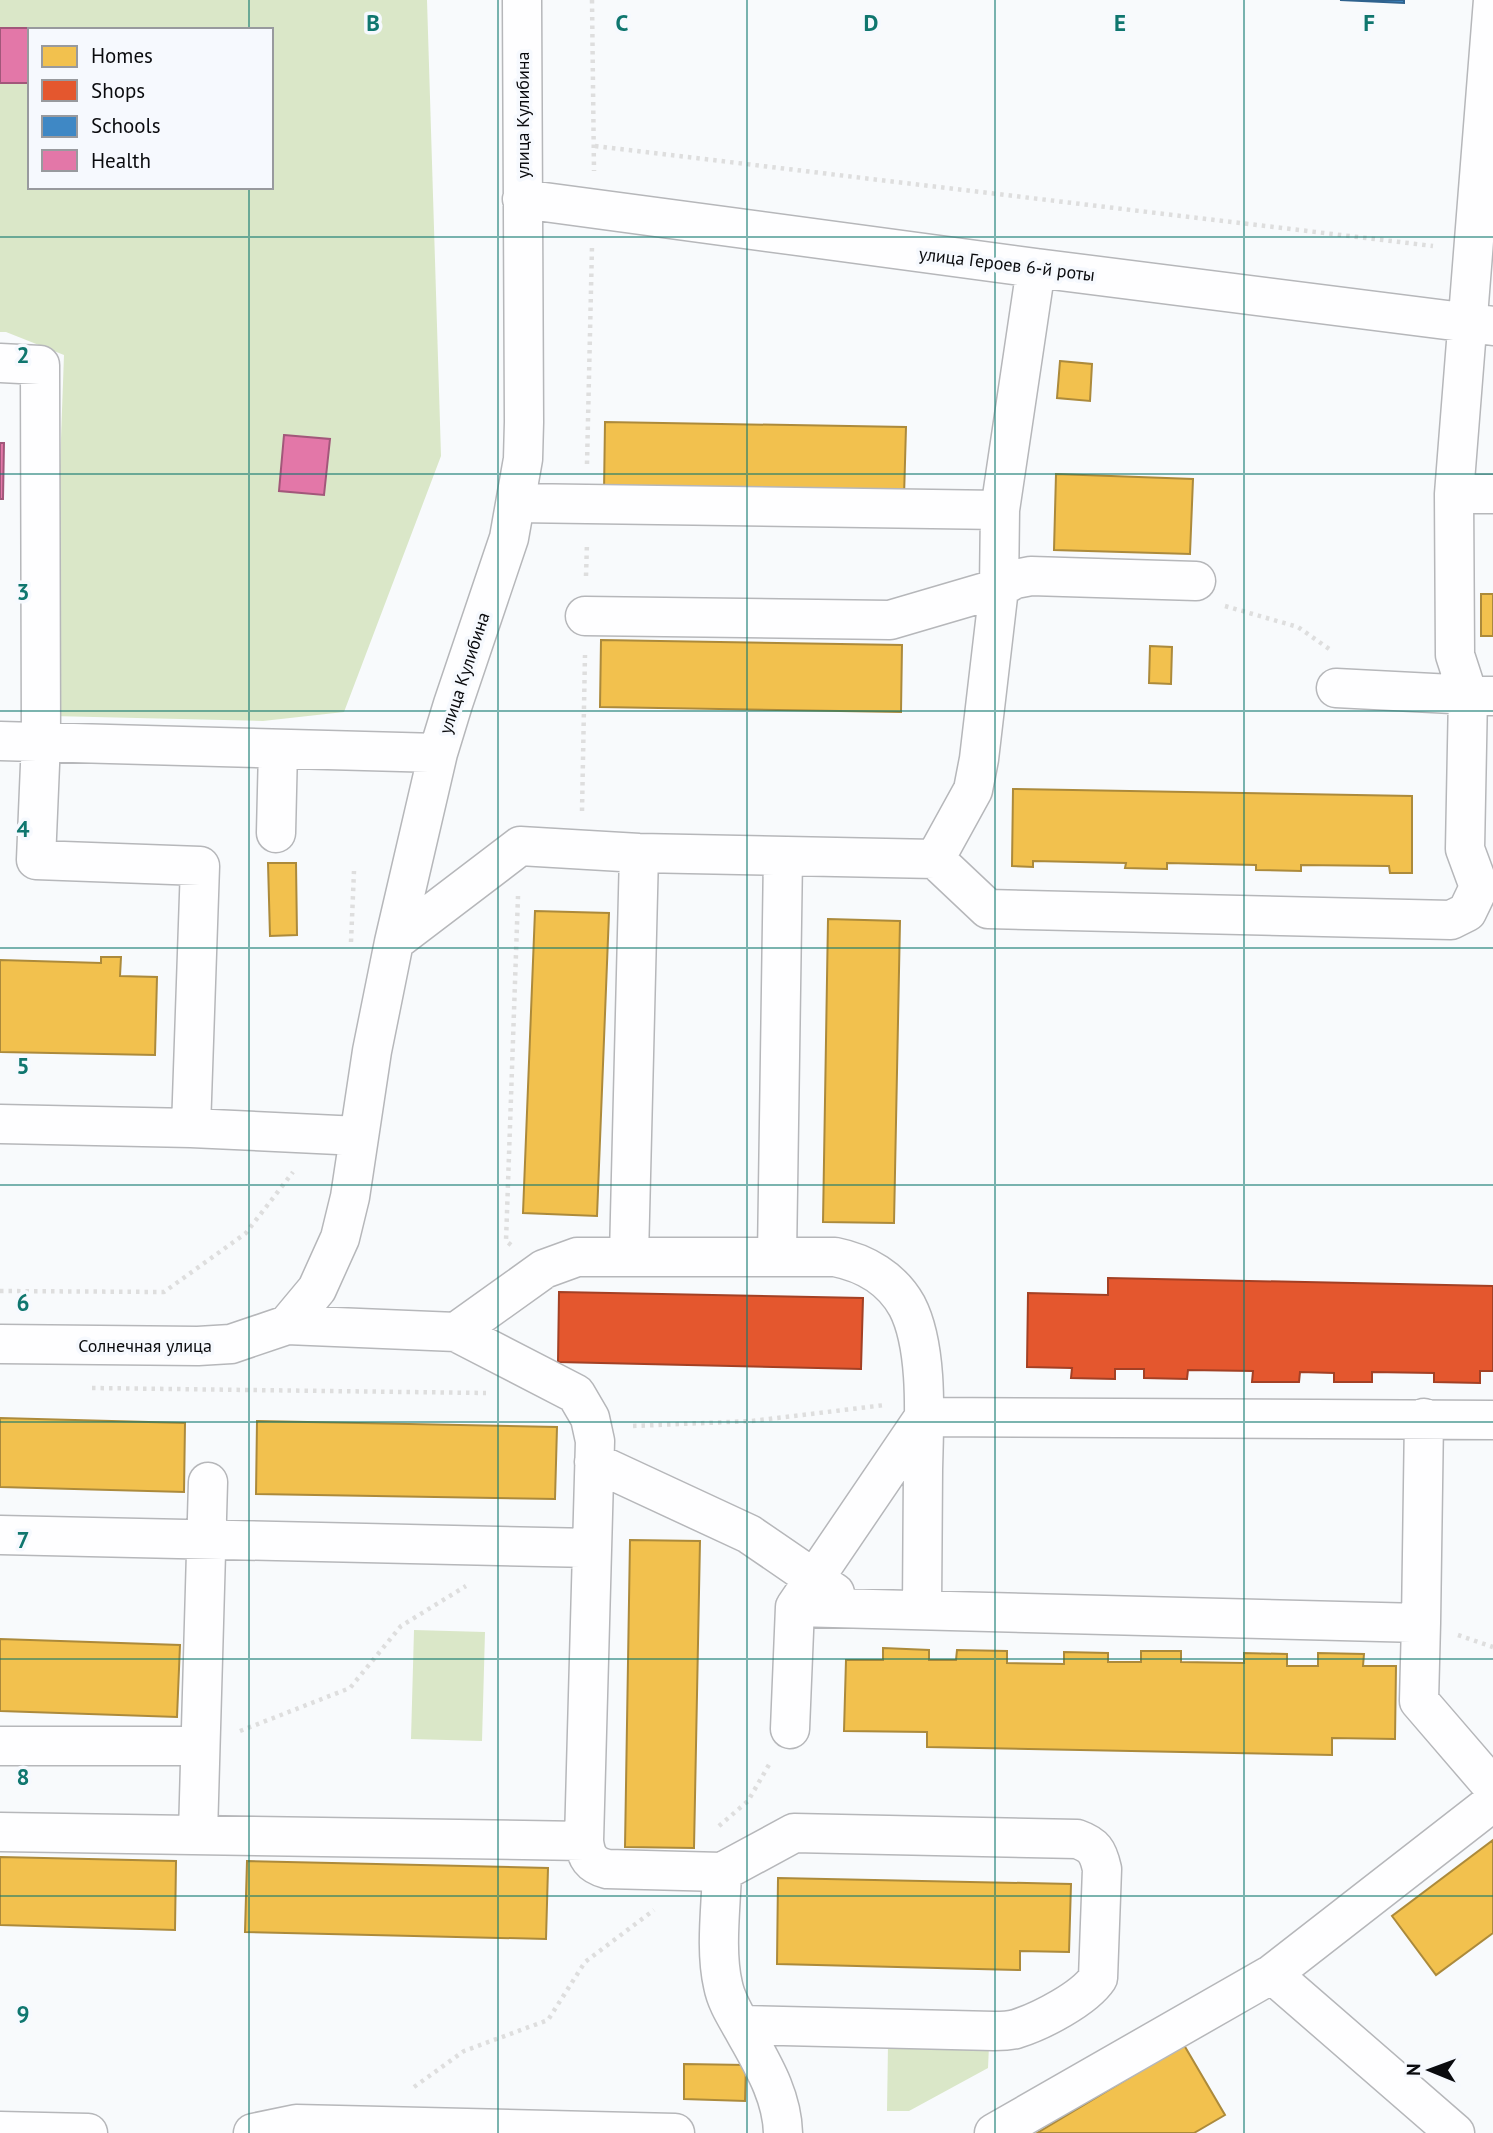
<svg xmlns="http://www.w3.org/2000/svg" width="1493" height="2133" viewBox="0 0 1493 2133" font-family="'PT Sans',sans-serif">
<rect width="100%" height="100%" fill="#f8fafc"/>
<!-- green -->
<path fill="#dae7c8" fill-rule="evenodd" d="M0 0H427L441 456 344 712 263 721 51 716 64 355 6 332H0ZM30 30H271V187H30Z
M414 1630 485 1632 482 1741 411 1739Z
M888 2044 989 2046 988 2068 909 2111H887Z"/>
<!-- homes -->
<path fill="#f2c14e" stroke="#ac8a3b" stroke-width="2" d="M1060 361 1092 364 1090 401 1057 398Z
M605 422 906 427 904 497 604 492Z
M1056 474 1193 479 1190 554 1054 550Z
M1481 594H1493V636H1481Z
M601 640 902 645 901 712 600 707Z
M1150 646 1172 647 1171 684 1149 683Z
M1013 789 1412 796V873H1390L1389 866 1301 865V871L1256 870V865L1167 863V869L1125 868 1126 863 1033 861V867L1012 866Z
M268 863H296L297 935 270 936Z
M535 911 609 913 597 1216 523 1213Z
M828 919 900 921 894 1223 823 1222Z
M101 957H121L120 976 157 977 155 1055 0 1052V960L101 963Z
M0 1418 185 1423 184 1492 0 1487Z
M257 1421 557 1427 555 1499 256 1494Z
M630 1540 700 1541 694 1848 625 1847Z
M0 1639 180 1645 177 1717 0 1711Z
M883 1648 929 1650V1660H956L957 1650 1007 1651V1663L1064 1664V1652L1108 1653V1662H1141V1651H1181V1662L1244 1663V1653L1287 1654V1666H1318V1653L1364 1654 1363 1666H1396L1395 1739 1332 1738V1755L927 1747V1732L844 1731 846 1660H883Z
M1493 1840V1933L1436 1975 1392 1916Z
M0 1857 176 1861 175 1930 0 1925Z
M247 1861 548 1868 546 1939 245 1932Z
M778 1878 1071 1884 1069 1952 1020 1951V1970L777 1964Z
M1184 2045 1225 2115 1194 2133H1037Z
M684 2064 746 2065 745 2101 684 2099Z"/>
<!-- shops -->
<path fill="#e4572e" stroke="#a34024" stroke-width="2" d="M1108 1278 1493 1286V1371H1480V1383L1434 1382V1373L1372 1372V1382H1334V1373L1300 1372 1299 1382H1252L1253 1371 1188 1370 1187 1379 1144 1378V1369H1115V1379L1071 1378 1072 1368 1027 1367 1028 1293 1108 1295Z
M559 1292 863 1298 861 1369 558 1362Z"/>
<!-- schools -->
<path fill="#3f88c5" stroke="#2f628e" stroke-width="2" d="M1340 0H1404V3Z"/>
<!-- health -->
<path fill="#e377a8" stroke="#a2577a" stroke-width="2" d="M0 28H61V30H30V83H0Z
M284 435 330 439 324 495 279 491Z
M0 443H4L3 499H0Z"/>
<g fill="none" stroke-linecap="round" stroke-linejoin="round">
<defs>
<path id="minor" d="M522 199 1036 268 1493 326
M0 363 40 365 41 741 36 860 200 866 191 1128
M1454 494 1493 0
M516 503 1000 510
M585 616 890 620 999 588 1015 579 1031 576 1196 581
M1336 688 1491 696
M0 741 438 753
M276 833 278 749
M935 859 973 790 979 759 999 588 1000 510 1036 268
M394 942 520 846 639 853 935 859 988 909 1451 920 1467 912 1479 887 1465 849 1468 695 1455 655 1454 494H1493
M0 1124 191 1128 359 1136
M629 1256 639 853
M777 1256 783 856
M287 1325 317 1289 340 1238 350 1197 372 1051 394 942 438 753 453 704 509 538 523 459 524 422 522 0
M456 1332 544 1269 577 1257H835C865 1263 892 1279 907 1306 929 1348 924 1423 923 1470 923 1516 922 1562 922 1609
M0 1344 198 1346 231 1344 287 1325 456 1332 576 1394 590 1418 595 1441 584 1841C586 1857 591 1865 607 1869L722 1872C721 1907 715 1951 723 1985 726 2001 735 2015 743 2029 761 2062 782 2094 783 2133
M924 1417 1493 1420
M594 1462 749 1534 835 1593
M0 1535 592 1548
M795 1607 1421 1623 1424 1418
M1421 1623 1419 1701 1493 1787
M790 1729 795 1607 924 1417
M0 1746H200
M0 1832 584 1841
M198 1834 208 1482
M722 1872 794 1833 1077 1839C1094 1845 1098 1851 1102 1869L1098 1978C1084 1999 1041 2021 1016 2029 1009 2031 1001 2031 994 2031L741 2025
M1272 1974 1455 2133
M0 2131 88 2133
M253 2133 296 2124 675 2133
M994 2133 1272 1974 1493 1802"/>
</defs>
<!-- minor casing -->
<use href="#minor" stroke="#b6b7ba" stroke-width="41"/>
<!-- path -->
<path stroke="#dedede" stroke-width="4.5" stroke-dasharray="3.5 5" stroke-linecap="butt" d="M592 0 594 171
M595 146 1433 246
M587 464 592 246
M586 576 587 543
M1225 606 1298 627 1332 651
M582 811 585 655
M351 942 354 871
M511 1245 506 1241 518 896
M0 1291 164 1292 246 1233 293 1172
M92 1388 486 1393
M633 1426 752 1421 885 1405
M1458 1635 1493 1647
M240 1731 350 1688 401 1626 466 1586
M719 1826 748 1801 770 1763
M414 2087 464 2051 548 2020 585 1962 654 1910"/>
<!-- minor -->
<use href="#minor" stroke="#fefeff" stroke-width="38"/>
</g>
<!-- grid -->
<path fill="none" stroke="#0f766e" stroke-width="2" stroke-opacity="0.55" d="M249 0V30M498 0V2133M747 0V2133M995 0V2133M1244 0V2133M249 187V2133M0 237H1493M0 474H1493M0 711H1493M0 948H1493M0 1185H1493M0 1422H1493M0 1659H1493M0 1896H1493"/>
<g text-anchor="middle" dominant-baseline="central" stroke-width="7" stroke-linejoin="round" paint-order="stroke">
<!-- street labels -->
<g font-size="18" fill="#0a0b0e" stroke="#f6f9fe">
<text transform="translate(522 115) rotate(-90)">улица Кулибина</text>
<text transform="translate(1007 264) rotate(7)">улица Героев 6-й роты</text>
<text transform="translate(464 673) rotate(-72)">улица Кулибина</text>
<text x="145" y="1345">Солнечная улица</text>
</g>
</g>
<g font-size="23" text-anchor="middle" font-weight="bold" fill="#0f766e" stroke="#f6f9fe" stroke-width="7" stroke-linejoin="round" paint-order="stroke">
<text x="373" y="31">B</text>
<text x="622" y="31">C</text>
<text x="871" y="31">D</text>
<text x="1120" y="31">E</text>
<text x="1369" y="31">F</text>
<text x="23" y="363">2</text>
<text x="23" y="600">3</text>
<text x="23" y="837">4</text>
<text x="23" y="1074">5</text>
<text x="23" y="1311">6</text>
<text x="23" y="1548">7</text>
<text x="23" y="1785">8</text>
<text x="23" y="2022">9</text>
</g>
<!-- legend -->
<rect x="28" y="28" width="245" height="161" fill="#f6f9fe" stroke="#989a9e" stroke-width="2"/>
<rect x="42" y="46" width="35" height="21" fill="#f2c14e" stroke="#989a9e" stroke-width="2"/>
<text x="91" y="63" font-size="21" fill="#0a0b0e">Homes</text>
<rect x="42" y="80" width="35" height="21" fill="#e4572e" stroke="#989a9e" stroke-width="2"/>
<text x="91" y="98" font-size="21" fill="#0a0b0e">Shops</text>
<rect x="42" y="116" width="35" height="21" fill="#3f88c5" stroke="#989a9e" stroke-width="2"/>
<text x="91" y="133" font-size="21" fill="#0a0b0e">Schools</text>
<rect x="42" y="150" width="35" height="21" fill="#e377a8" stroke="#989a9e" stroke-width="2"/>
<text x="91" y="168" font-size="21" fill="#0a0b0e">Health</text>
<!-- north arrow -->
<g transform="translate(1430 2070) rotate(271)" stroke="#f6f9fe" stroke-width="5" paint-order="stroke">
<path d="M0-5L12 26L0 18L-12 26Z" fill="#0a0b0e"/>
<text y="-10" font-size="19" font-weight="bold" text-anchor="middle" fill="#0a0b0e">N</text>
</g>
</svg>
